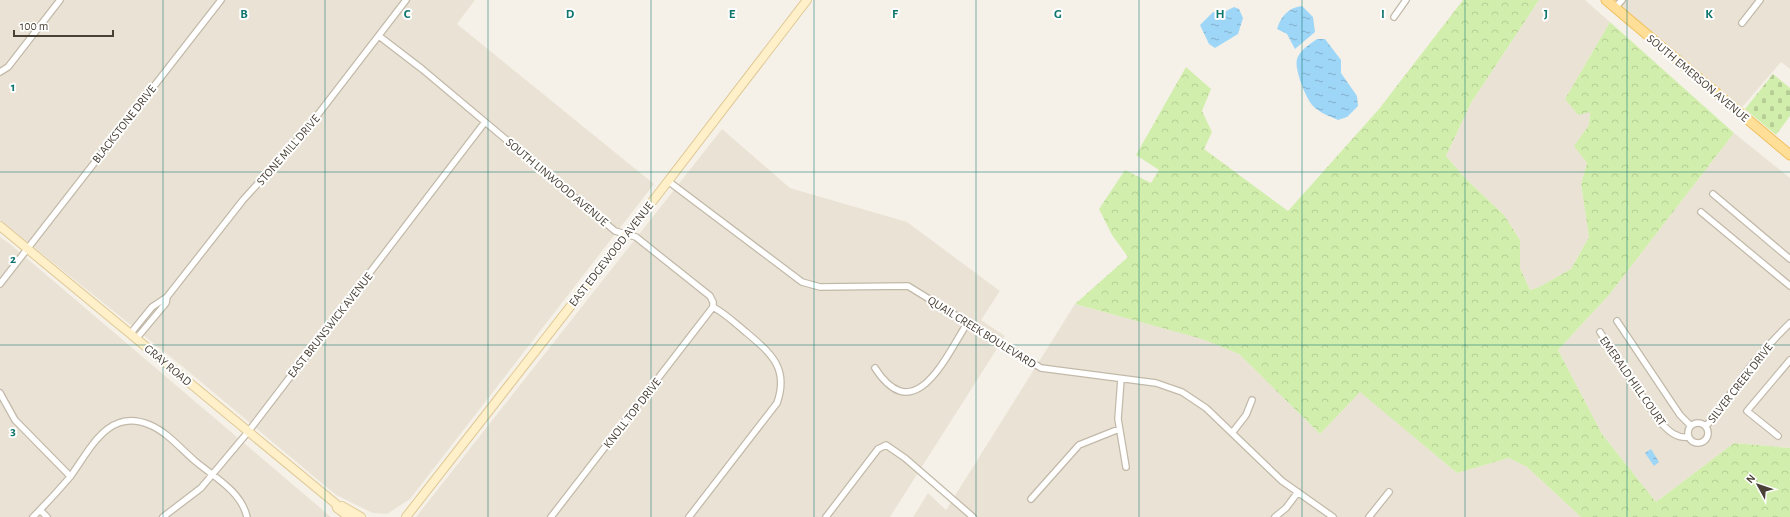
<svg xmlns="http://www.w3.org/2000/svg" width="1790" height="517" viewBox="0 0 1790 517" font-family="'Alegreya Sans',sans-serif">
<defs>
<pattern id="forest-crowns" width="20" height="18" patternUnits="userSpaceOnUse"><rect width="20" height="18" fill="#d2eead"/><path d="M2 6a3 3 0 1 1 6 0M12 15a3 3 0 1 1 6 0" fill="none" stroke="#b6cd95"/></pattern>
<pattern id="cemetery-stones" width="16" height="16" patternUnits="userSpaceOnUse"><rect width="16" height="16" fill="#d2eead"/><path d="M2 7V4a2 2 0 0 1 4 0v3zM10 15v-3a2 2 0 0 1 4 0v3z" fill="#b6cd95"/></pattern>
<pattern id="water-ripples" width="26" height="14" patternUnits="userSpaceOnUse"><rect width="26" height="14" fill="#9ed6f8"/><path d="M2 4q2-2 4 0t4 0M15 11q2-2 4 0t4 0" fill="none" stroke="#83afca"/></pattern>
</defs>
<rect width="100%" height="100%" fill="#f6f1e8"/>
<!-- residential -->
<path fill="#eae3d5" d="M0 0H475L457 24 654 184 410 499 387 514 373 513 336 495 183 367 0 220Z
M1539 0H1585L1610 22 1565 99 1590 112 1589 125 1575 146 1587 163 1581 184 1589 237 1571 269 1539 287 1530 290 1520 268V240L1504 215 1466 179 1446 156 1471 103Z
M1606 0H1790V69L1781 62 1738 112Z
M722 129 790 188 907 222 1000 291 981 320 1005 336 890 517H416Z
M1734 133 1790 178V448L1734 443 1656 502 1602 434 1558 350 1609 295Z
M0 237 10 244 331 517H0Z
M1075 304 1203 339 1239 354 1320 434 1360 391 1457 473 1509 458 1527 467 1581 517H913L928 493 946 510Z"/>
<!-- forest -->
<path fill="url(#forest-crowns)" d="M1463 0H1539L1471 103 1446 156 1466 179 1504 215 1520 240V268L1530 290 1539 287 1571 269 1589 237 1581 184 1587 163 1574 146 1589 125 1590 112 1578 115 1565 99 1610 22 1734 133 1609 295 1558 350 1602 434 1656 502 1734 443 1790 448V517H1581L1527 467 1509 458 1457 473 1360 392 1320 434 1239 354 1202 339 1075 304 1128 257 1112 235 1099 209 1125 170 1151 183 1159 170 1136 155 1186 67 1211 89 1202 111 1212 132 1204 149 1288 211 1379 109Z"/>
<!-- cemetery -->
<path fill="url(#cemetery-stones)" d="M1773 74 1790 88V116L1776 135 1745 109Z"/>
<!-- water -->
<path fill="url(#water-ripples)" d="M1302 6 1313 17 1315 32 1295 49 1287 34 1277 29C1281 16 1288 8 1302 6Z
M1234 7 1239 9 1243 18 1238 34 1215 48 1209 44 1200 25 1213 12 1222 13Z
M1317 39H1325L1341 60V73L1357 96 1358 106 1347 117 1338 120C1329 116 1320 113 1313 106 1306 99 1294 69 1297 59 1300 50 1310 44 1317 39Z
M1651 449 1659 462 1654 466 1645 453Z"/>
<g fill="none" stroke-linecap="round" stroke-linejoin="round">
<defs>
<path id="street" d="M1615 8 1622 0
M1394 17 1406 0
M1742 23 1760 0
M379 36 422 69 615 231 636 237 710 296 713 302V307C726 314 736 324 747 333 772 354 789 369 777 403L689 517
M0 72 8 67 60 0
M668 181 802 282 820 287 908 286 1041 368 1156 383 1182 392 1206 408 1282 481 1333 517
M1713 194 1790 259
M1701 212 1790 286
M0 284 221 0
M167 297 243 200 303 134 406 0
M1617 321 1680 415 1691 426
M1600 332 1658 420C1667 429 1675 439 1689 437
M130 334 152 307 167 297 166 303 136 339
M875 368C915 430 946 356 968 322
M1121 379 1118 419 1126 467
M0 393 15 420 70 476
M1688 433a10 10 0 1 1 20 0a10 10 0 1 1-20 0Z
M1706 426C1720 411 1729 395 1741 379 1755 359 1773 340 1790 323
M1232 433 1246 415 1252 400
M1778 436 1747 411 1790 360
M1031 499 1079 445 1119 429
M40 510 47 517
M33 517C46 504 58 491 70 477 90 450 108 407 150 425 167 432 181 449 195 461 214 477 241 491 247 517
M163 517 201 488 248 432 485 122
M551 517 713 307
M826 517 878 449 886 445 905 458 973 517
M1275 517 1286 508 1298 492
M1369 517 1389 492"/>
<path id="secondary" d="M0 226 336 504 337 508 349 517
M342 506 361 517
M406 517 662 189 807 0"/>
<path id="primary" d="M1606 0 1790 155"/>
</defs>
<!-- street casing -->
<use href="#street" stroke="#c2b9a9" stroke-width="8"/>
<!-- secondary casing -->
<use href="#secondary" stroke="#dec895" stroke-width="10"/>
<!-- primary casing -->
<use href="#primary" stroke="#f1bf5b" stroke-width="11"/>
<!-- street -->
<use href="#street" stroke="#fff" stroke-width="5.5"/>
<!-- secondary -->
<use href="#secondary" stroke="#fff0c9" stroke-width="8"/>
<!-- primary -->
<use href="#primary" stroke="#ffdf98" stroke-width="9"/>
</g>
<!-- grid -->
<path fill="none" stroke="#0f766e" stroke-width="1" stroke-opacity="0.55" d="M163 0V517M325 0V517M488 0V517M651 0V517M814 0V517M976 0V517M1139 0V517M1302 0V517M1465 0V517M1627 0V517M0 172H1790M0 345H1790"/>
<g text-anchor="middle" dominant-baseline="central" stroke-width="4" stroke-linejoin="round" paint-order="stroke">
<!-- street labels -->
<g font-size="12" fill="#4a4136" stroke="#fff">
<text transform="translate(1698 78) rotate(40)">SOUTH EMERSON AVENUE</text>
<text transform="translate(124 124) rotate(-52)">BLACKSTONE DRIVE</text>
<text transform="translate(288 150) rotate(-49)">STONE MILL DRIVE</text>
<text transform="translate(557 182) rotate(40)">SOUTH LINWOOD AVENUE</text>
<text transform="translate(611 254) rotate(-52)">EAST EDGEWOOD AVENUE</text>
<text transform="translate(330 325) rotate(-52)">EAST BRUNSWICK AVENUE</text>
<text transform="translate(982 332) rotate(32)">QUAIL CREEK BOULEVARD</text>
<text transform="translate(168 365) rotate(40)">GRAY ROAD</text>
<text transform="translate(1633 381) rotate(55)">EMERALD HILL COURT</text>
<text transform="translate(1740 383) rotate(-52)">SILVER CREEK DRIVE</text>
<text transform="translate(632 413) rotate(-52)">KNOLL TOP DRIVE</text>
</g>
</g>
<g font-size="13" text-anchor="middle" font-weight="bold" fill="#0f766e" stroke="#fff" stroke-width="4" stroke-linejoin="round" paint-order="stroke">
<text x="244" y="18">B</text>
<text x="407" y="18">C</text>
<text x="570" y="18">D</text>
<text x="732" y="18">E</text>
<text x="895" y="18">F</text>
<text x="1058" y="18">G</text>
<text x="1220" y="18">H</text>
<text x="1383" y="18">I</text>
<text x="1546" y="18">J</text>
<text x="1709" y="18">K</text>
<text x="13" y="91">1</text>
<text x="13" y="263">2</text>
<text x="13" y="435">3</text>
</g>
<!-- north arrow -->
<g transform="translate(1758 485) rotate(310)" stroke="#ffffff" stroke-width="3" paint-order="stroke">
<path d="M0-3L7 15L0 10L-7 15Z" fill="#4a4136"/>
<text y="-6" font-size="11" font-weight="bold" text-anchor="middle" fill="#4a4136">N</text>
</g>
<!-- scale -->
<path d="M14 30v6h99v-6" fill="none" stroke="#4a4136" stroke-width="2"/>
<text x="20" y="30" font-size="12" fill="#4a4136" stroke="#ffffff" stroke-width="3" paint-order="stroke">100 m</text>
</svg>
